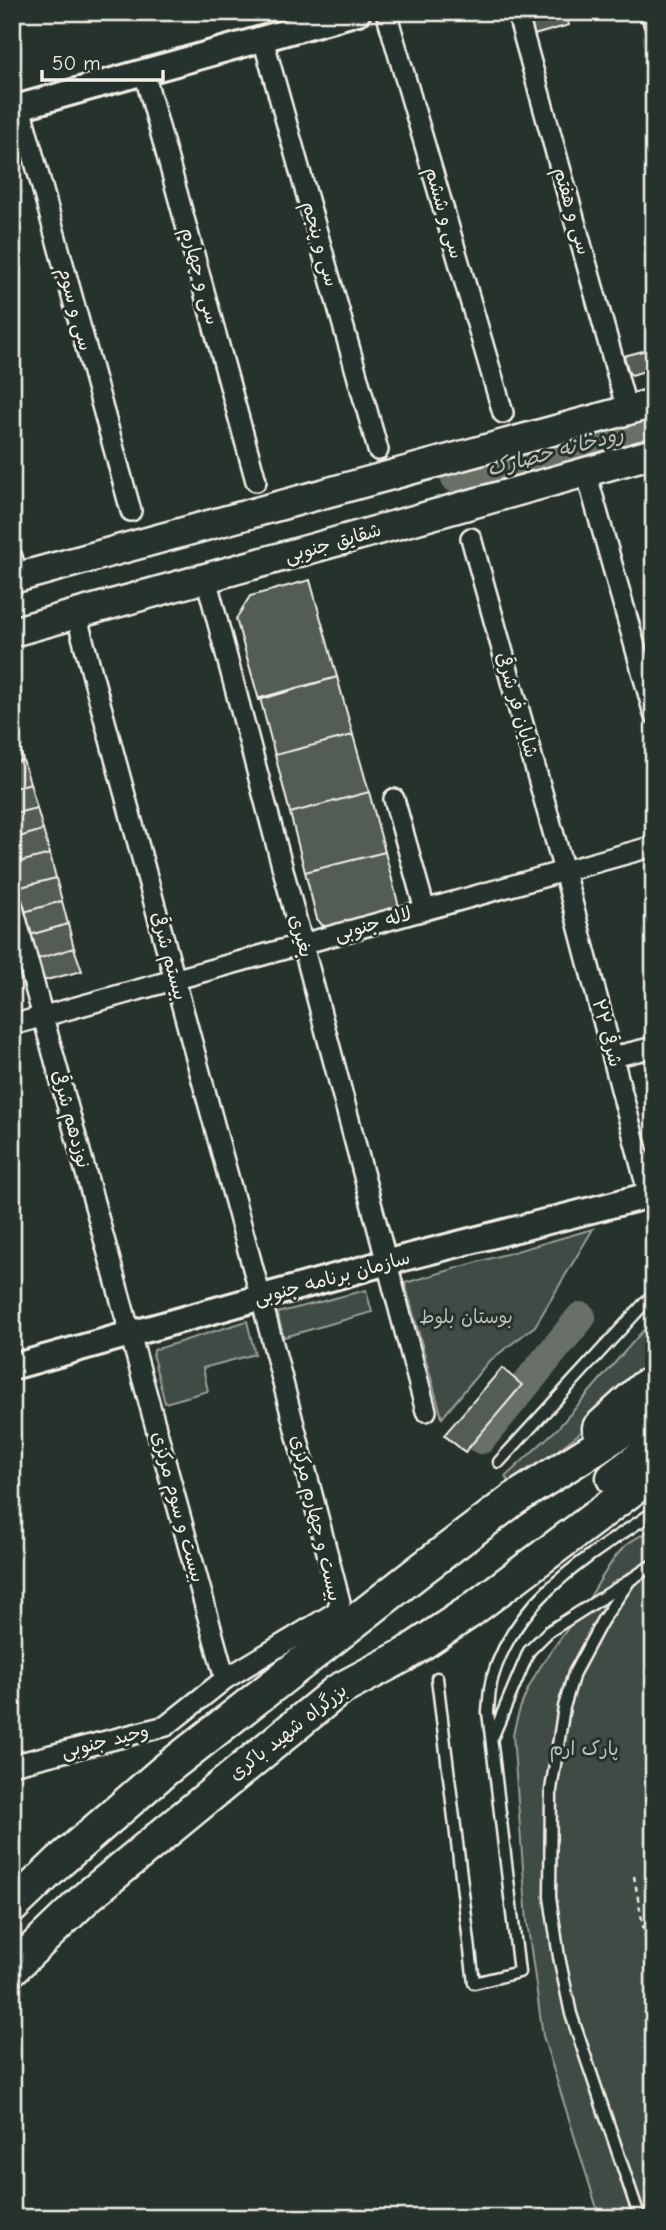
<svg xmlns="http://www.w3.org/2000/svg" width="666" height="2230" viewBox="0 0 666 2230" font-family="'Comic Neue','Playpen Sans Arabic',sans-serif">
<rect width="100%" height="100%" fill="#26332d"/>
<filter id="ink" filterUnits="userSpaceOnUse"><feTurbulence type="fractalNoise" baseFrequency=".0143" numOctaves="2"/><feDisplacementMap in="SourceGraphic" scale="14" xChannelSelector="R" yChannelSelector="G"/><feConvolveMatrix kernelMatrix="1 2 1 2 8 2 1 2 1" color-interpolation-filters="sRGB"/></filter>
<g filter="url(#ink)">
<!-- green -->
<path fill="#414b45" stroke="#9a9e96" stroke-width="2" d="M593 1229 535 1326 488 1362 442 1418 405 1283Z
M366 1290 372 1312 284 1337 277 1313Z
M654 1318V1366L637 1386 606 1413 512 1485 505 1477 558 1428Z
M247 1321 255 1354 203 1368 208 1391 165 1403 153 1357 154 1350Z
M654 1528V2218H600L543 2036 527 1921 513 1735C524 1677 554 1650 586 1603 596 1588 610 1561 622 1549 630 1540 644 1534 654 1528Z"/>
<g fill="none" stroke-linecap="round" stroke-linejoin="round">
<!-- river -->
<path stroke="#676f68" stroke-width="30" d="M456 478 654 425
M481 1439 581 1317"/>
</g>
<!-- building -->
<path fill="#525c55" stroke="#f4f1e8" stroke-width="2" d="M537 12H565L569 25 534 35 528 15Z
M654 348V368L632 375 629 373 624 356Z
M310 580 337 677 259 700 236 619 250 596Z
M337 677 353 735 275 755 260 698Z
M353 735 369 792 290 813 275 755Z
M17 736 23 760 12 763V737Z
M23 760 30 783 12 789V763Z
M30 783 37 808 12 814V789Z
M369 792 385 852 305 872 290 813Z
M37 808 43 830 12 839V814Z
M43 830 50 854 12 864V839Z
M385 852 400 911 331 928 322 925 317 919 305 872Z
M50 854 56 878 17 888 12 864Z
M56 878 62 901 24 912 17 888Z
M62 901 68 924 30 935 24 912Z
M68 924 74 948 37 959 30 935Z
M74 948 82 971 42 981 37 959Z
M502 1368 522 1385 465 1452 444 1435Z"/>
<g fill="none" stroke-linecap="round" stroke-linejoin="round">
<defs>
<path id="service" d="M499 1462 654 1293
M437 1678 474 1983 519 1972 488 1712C489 1701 489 1690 492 1679 515 1598 589 1556 654 1512
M493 1736 529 1651 548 1632 627 1582
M640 2218 571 2014 559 1957 550 1897 551 1790 564 1707 574 1673 602 1621 630 1580 654 1564"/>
<path id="minor" d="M386 12 503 413
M517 12 627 410
M651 12 654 23
M263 39 378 450
M144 72 256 481
M20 107 131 511
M586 472 654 714
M471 538 564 871 649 1196
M12 557 18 578
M206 578 426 1411
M394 799 425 910
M12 904 225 1679
M12 1025 654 846
M613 1057 654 1047
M12 1765 166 1726 225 1679 336 1612 340 1602 261 1298 76 614"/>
<path id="tertiary" d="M12 109 358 12
M12 1367 388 1262 654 1194"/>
<path id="secondary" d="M12 579 654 403
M12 632 654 453"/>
<path id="trunk" d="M599 1428 644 1387 654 1382
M613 1478 654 1447
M12 1907 60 1861 165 1770 423 1568 514 1499 654 1411
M12 1969 88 1896 337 1691 403 1656 469 1612 654 1473"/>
</defs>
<!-- service casing -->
<use href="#service" stroke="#f4f1e8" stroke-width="15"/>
<!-- minor casing -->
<use href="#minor" stroke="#f4f1e8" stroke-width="24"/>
<!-- tertiary casing -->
<use href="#tertiary" stroke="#f4f1e8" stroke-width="30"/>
<!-- secondary casing -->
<use href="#secondary" stroke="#f4f1e8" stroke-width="33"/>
<!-- trunk casing -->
<use href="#trunk" stroke="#f4f1e8" stroke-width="37"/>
<!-- path -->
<path stroke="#f4f1e8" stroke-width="2.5" stroke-dasharray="5 5" stroke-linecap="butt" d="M634 1876 645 1937 654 1972"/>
<!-- service -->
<use href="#service" stroke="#26332d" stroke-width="10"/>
<!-- minor -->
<use href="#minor" stroke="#26332d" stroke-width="19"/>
<!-- tertiary -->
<use href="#tertiary" stroke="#26332d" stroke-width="24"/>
<!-- secondary -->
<use href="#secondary" stroke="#26332d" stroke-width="28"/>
<!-- trunk -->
<use href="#trunk" stroke="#26332d" stroke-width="32"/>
</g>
</g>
<g text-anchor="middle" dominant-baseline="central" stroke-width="6" stroke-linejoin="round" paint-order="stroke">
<!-- street labels -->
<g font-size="19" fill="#f4f1e8" stroke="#26332d">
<text transform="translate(572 211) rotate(74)">سی و هفتم</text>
<text transform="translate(444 213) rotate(74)">سی و ششم</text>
<text transform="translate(320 244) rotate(74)">سی و پنجم</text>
<text transform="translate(200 276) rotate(75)">سی و چهارم</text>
<text transform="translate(75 309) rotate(75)">سی و سوم</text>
<text transform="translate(333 543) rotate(-16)">شقایق جنوبی</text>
<text transform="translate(517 705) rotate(74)">شایان فر شرقی</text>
<text transform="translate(373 924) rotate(-16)">لاله جنوبی</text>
<text transform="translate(301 936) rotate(75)">بغیری</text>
<text transform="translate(169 956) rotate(75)">بیستم شرقی</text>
<text transform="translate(607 1033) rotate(75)">۲۲ شرقی</text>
<text transform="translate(71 1119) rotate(75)">نوزدهم شرقی</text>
<text transform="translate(332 1278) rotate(-15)">سازمان برنامه جنوبی</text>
<text transform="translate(178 1507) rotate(75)">بیست و سوم مرکزی</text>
<text transform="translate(316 1518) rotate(77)">بیست و چهارم مرکزی</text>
<text transform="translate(288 1732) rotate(-38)">بزرگراه شهید باکری</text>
<text transform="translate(105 1741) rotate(-14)">وحید جنوبی</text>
</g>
<!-- park labels -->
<g font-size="19" fill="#bebfb7" stroke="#26332d">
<text x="466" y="1317">بوستان بلوط</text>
<text x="584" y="1749">پارک ارم</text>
</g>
<!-- water labels -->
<g font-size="21" font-style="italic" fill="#bcbdb5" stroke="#26332d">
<text transform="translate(555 451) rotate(-15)">رودخانه حصارک</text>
</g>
</g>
<!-- margin -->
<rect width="666" height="2230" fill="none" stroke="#26332d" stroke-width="42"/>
<rect x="21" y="21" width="624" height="2188" fill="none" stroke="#f4f1e8" stroke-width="2.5" filter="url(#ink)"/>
<!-- scale -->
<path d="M42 70v10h121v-10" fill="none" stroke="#f4f1e8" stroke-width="3.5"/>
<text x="52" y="70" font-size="21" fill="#f4f1e8" stroke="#26332d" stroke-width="5" paint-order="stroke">50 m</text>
</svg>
